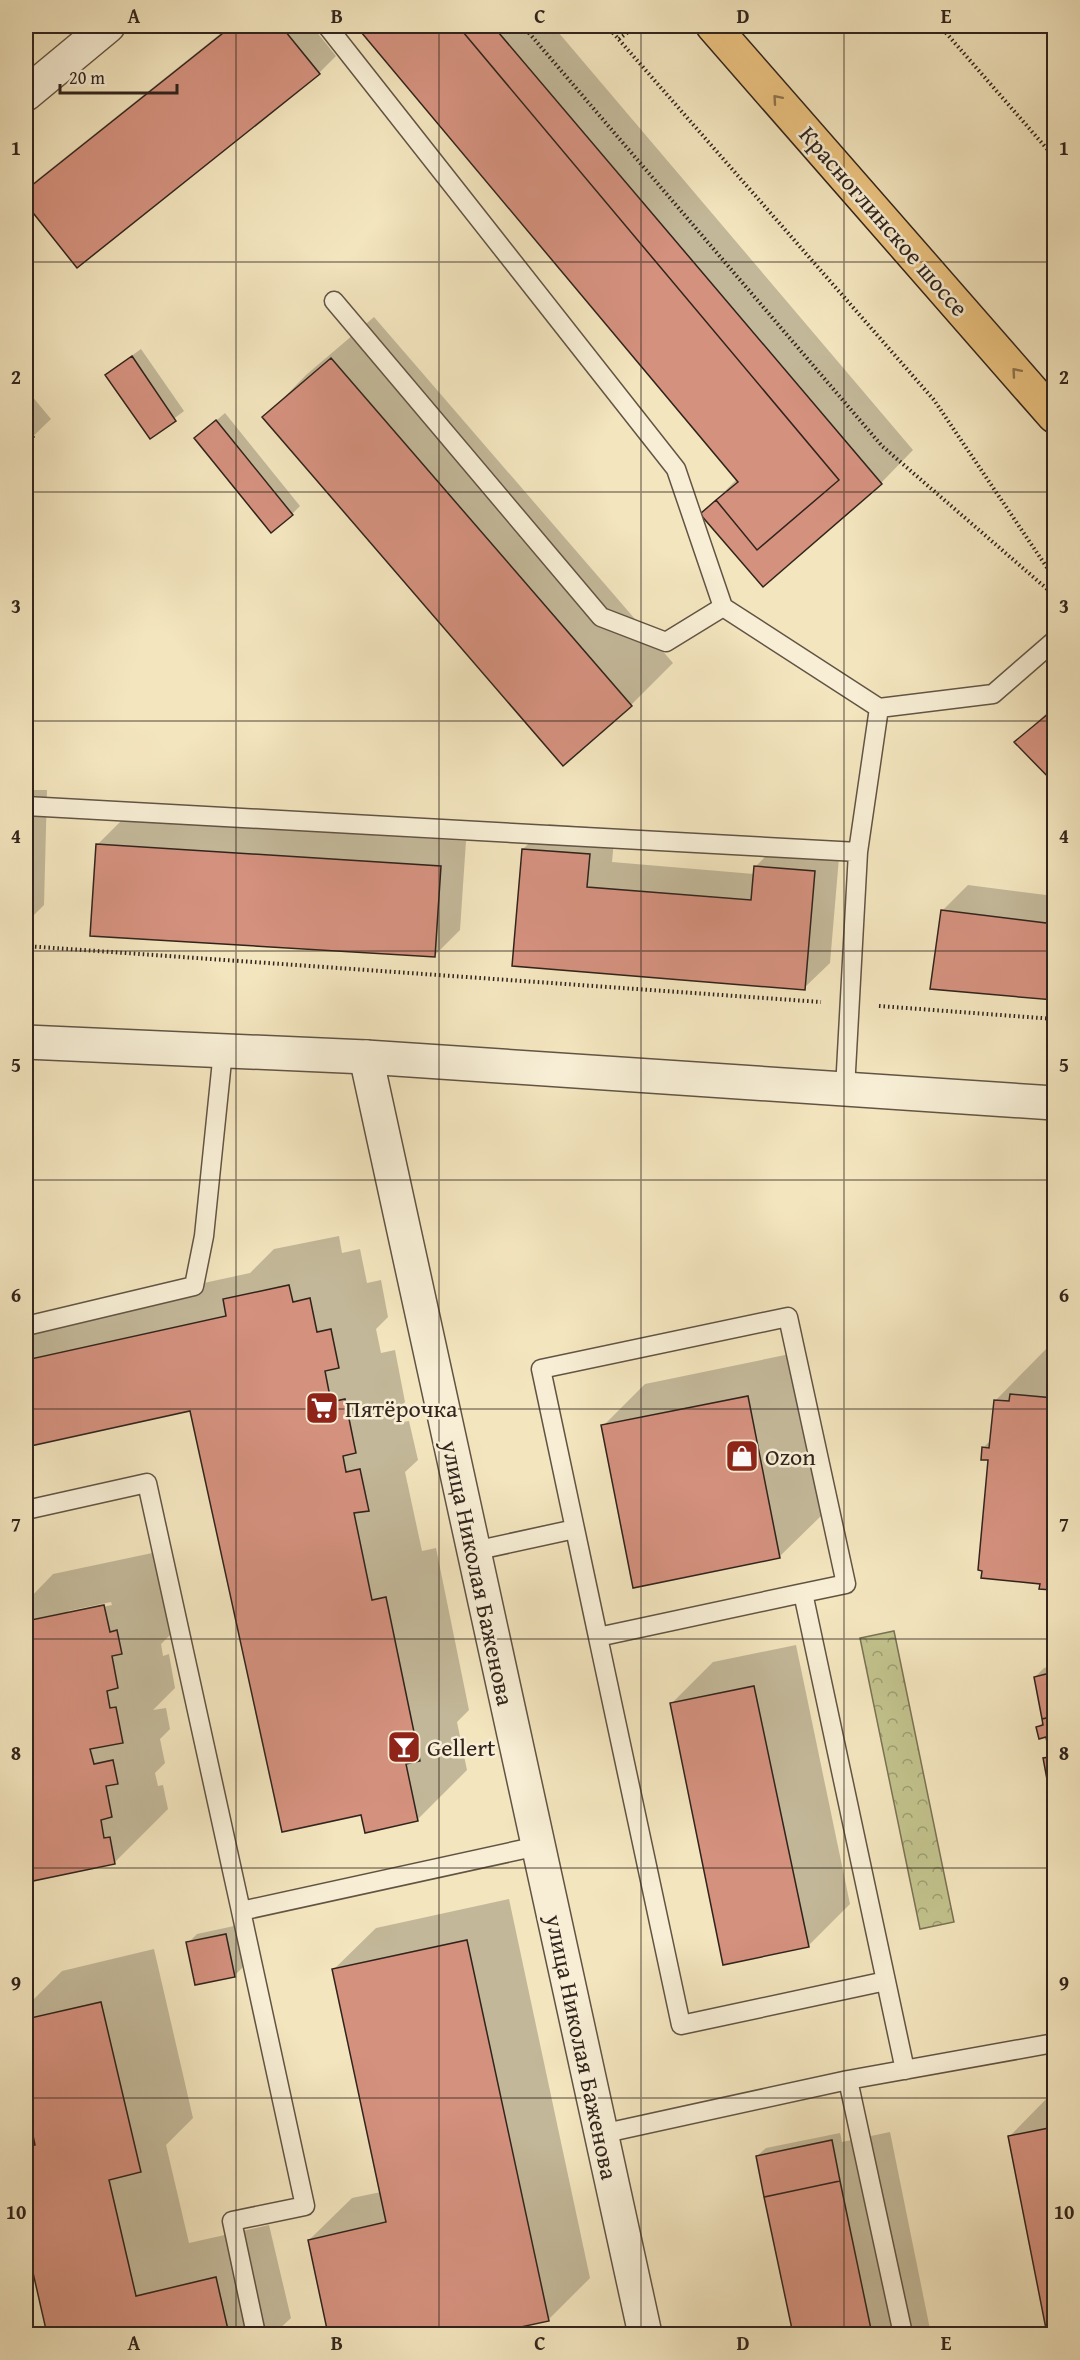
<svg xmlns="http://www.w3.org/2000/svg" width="1080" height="2360" viewBox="0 0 1080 2360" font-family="'Gentium Book Plus',serif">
<defs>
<pattern id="park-crowns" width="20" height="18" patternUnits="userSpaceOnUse" patternTransform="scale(1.5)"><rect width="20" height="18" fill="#c2c28c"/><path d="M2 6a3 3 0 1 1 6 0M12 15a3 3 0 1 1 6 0" fill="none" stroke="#9e9d72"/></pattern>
</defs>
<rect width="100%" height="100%" fill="#f3e5be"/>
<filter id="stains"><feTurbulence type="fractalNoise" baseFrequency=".00333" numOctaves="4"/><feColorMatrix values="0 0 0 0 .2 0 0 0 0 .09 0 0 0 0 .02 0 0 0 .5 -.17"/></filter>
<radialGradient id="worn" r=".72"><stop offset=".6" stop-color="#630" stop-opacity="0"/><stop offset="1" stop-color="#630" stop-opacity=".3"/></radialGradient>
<!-- park -->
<path fill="url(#park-crowns)" stroke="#7a7354" stroke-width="1.5" d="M894 1631 954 1922 920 1929 860 1638Z"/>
<!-- shadow -->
<path fill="#0003" fill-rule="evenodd" d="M230 26H312L336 56 319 73 77 266 26 202V191L38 179Z
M358 26H553L913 450 881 483 702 514 737 479Z
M374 317 673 663 631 705 563 764 264 418 306 375Z
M141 349 184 411 150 437 107 375 116 367Z
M26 389 51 419 26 443Z
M225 413 300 506 292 514 205 430Z
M1054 706V781L1016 742Z
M26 790H47L44 905 26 923Z
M123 819 466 841 460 930 435 955 97 845Z
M549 824 615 829 612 862 754 874 755 867 781 841 840 846 830 963 804 988 513 965 523 849Z
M968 885 1054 896V999L931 988 942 911Z
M339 1236 342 1253 360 1249 367 1283 381 1280 388 1317 376 1329 381 1353 395 1350 405 1402 394 1414 396 1423 409 1421 418 1460 405 1472 422 1551 436 1548 469 1710 457 1722 467 1770 417 1820 362 1813 191 1409 26 1446V1328L33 1320 250 1273 274 1249Z
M1048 1347 1054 1348V1586L1052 1589 1042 1582 983 1448 992 1439 995 1401Z
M790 1354 822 1515 779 1557 603 1426 645 1384Z
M157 1552 171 1634 161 1644 163 1656 169 1654 175 1688 153 1710 166 1708 170 1729 160 1739 165 1763 155 1773 158 1786 163 1785 168 1809 115 1862 29 1880 26 1864V1726L29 1723 26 1709V1602L53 1574ZM111 1602 112 1605 68 1614V1611Z
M796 1645 850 1904 808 1946 671 1704 713 1662Z
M1054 1666V1810L1044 1759 1051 1753 1047 1735 1038 1727 1044 1721 1035 1677 1044 1668Z
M509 1899 590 2278 548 2320 481 2334H330L309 2240 352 2198 381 2192 333 1970 376 1928Z
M234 1926 243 1967 234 1976 188 1943 197 1934Z
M154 1949 193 2118 166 2145 189 2243 269 2225 291 2318 274 2334H49L26 2236V2133L33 2126 26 2096V2007L62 1971Z
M1054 2091V2334H1048L1009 2137Z
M890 2132 931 2334H794L757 2156 766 2148 840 2133 842 2142Z"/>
<!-- building -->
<path fill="#d4917e" stroke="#31241c" stroke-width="1.5" d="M232 26H281L320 74 77 268 26 204V190Z
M356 26H458L839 480 757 550 716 500 738 482Z
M458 26H493L882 484 763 587 700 514 716 500 757 550 839 480Z
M132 356 176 421 150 439 105 375Z
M331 358 632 706 563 766 262 417Z
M216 420 293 515 271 533 194 438Z
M26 427 34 437 26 445Z
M1054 709V783L1014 742Z
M96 844 441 866 435 957 90 936Z
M522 849 590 854 587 887 751 900 754 866 815 871 805 990 512 966Z
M941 910 1054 924V1000L930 989Z
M289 1285 293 1302 310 1298 317 1332 331 1329 339 1368 325 1371 331 1402 345 1399 356 1453 343 1456 346 1472 360 1469 369 1511 354 1513 372 1600 386 1597 420 1761 406 1764 418 1821 365 1833 361 1815 282 1832 190 1411 26 1447V1360L226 1316 223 1299Z
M1010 1394 1054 1398V1588H1052V1590L1039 1589 1040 1584 981 1578 982 1571 978 1570 988 1460H981L982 1447 989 1448 994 1400 1009 1401Z
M748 1396 780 1558 633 1588 601 1425Z
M104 1605 110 1632 117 1630 122 1654 112 1656 118 1688 107 1691 110 1708 116 1707 123 1743 90 1749 94 1764 113 1760 118 1784 106 1786 112 1817 101 1820 104 1838 110 1837 115 1864 28 1882 26 1871V1750L32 1748 26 1714V1621Z
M1054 1672V1716L1042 1719 1034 1677Z
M754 1686 809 1947 723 1965 670 1703Z
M1054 1716V1817L1043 1758 1050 1757 1046 1737 1039 1739 1036 1727 1043 1725 1042 1719Z
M226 1934 235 1977 195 1985 186 1942Z
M467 1940 549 2321 488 2334H328L308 2240 386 2222 332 1969Z
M101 2002 141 2172 109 2180 136 2296 216 2277 229 2334H47L26 2242V2147L35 2145 26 2103V2019Z
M1054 2127V2334H1047L1008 2136Z
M832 2140 840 2181 764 2197 756 2156Z
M840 2181 872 2334H793L764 2197Z"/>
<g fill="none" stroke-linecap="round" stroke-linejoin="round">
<defs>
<path id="service" d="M327 26 676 469 723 607 879 708 993 694 1054 641
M334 301 601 617 666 642 723 607
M26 806 858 852 845 1089
M858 852 879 708
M26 1326 194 1286 204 1236 223 1051
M26 1510 147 1483 241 1911 538 1846
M575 1529 541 1369 788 1317 846 1584 803 1593
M474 1551 575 1529 598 1637 803 1593 905 2070
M598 1637 681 2025 886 1981
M241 1911 305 2206 232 2221 256 2334
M848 2080 903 2334
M601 2134 848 2080 1054 2043"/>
<path id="minor" d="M26 94 108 26
M366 1057 645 2334"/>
<path id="tertiary" d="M26 1042 366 1057 1054 1103"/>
<path id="primary" d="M713 26 1054 416"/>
</defs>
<!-- service casing -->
<use href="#service" stroke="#625444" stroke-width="21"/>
<!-- minor casing -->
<use href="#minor" stroke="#625444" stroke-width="36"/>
<!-- tertiary casing -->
<use href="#tertiary" stroke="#625444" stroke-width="36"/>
<!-- primary casing -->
<use href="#primary" stroke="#31241c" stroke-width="36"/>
<!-- path -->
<path stroke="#31241c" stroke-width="4" stroke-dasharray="1.5 3" stroke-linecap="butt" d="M523 26 882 446 1054 595
M607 26 934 400 1054 578
M940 26 1048 150
M26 34 36 26
M619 39 636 26
M26 946 821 1002
M879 1006 1054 1019"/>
<!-- service -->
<use href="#service" stroke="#f7eed5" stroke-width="18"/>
<!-- minor -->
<use href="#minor" stroke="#f7eed5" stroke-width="33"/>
<!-- tertiary -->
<use href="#tertiary" stroke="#f7eed5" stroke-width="33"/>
<!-- primary -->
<use href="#primary" stroke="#eac27f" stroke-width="33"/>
</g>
<!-- one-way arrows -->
<defs><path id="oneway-chevron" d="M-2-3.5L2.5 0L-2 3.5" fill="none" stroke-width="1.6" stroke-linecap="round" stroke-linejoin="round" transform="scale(1.5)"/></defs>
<g stroke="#8e734e">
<use href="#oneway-chevron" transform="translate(777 99) rotate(-131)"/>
<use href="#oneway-chevron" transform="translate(1016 372) rotate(-131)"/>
</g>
<!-- grid -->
<path fill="none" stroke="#31241c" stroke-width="1.5" stroke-opacity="0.55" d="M236 26V2334M439 26V2334M641 26V2334M844 26V2334M26 262H1054M26 492H1054M26 721H1054M26 951H1054M26 1180H1054M26 1409H1054M26 1639H1054M26 1868H1054M26 2098H1054"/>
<!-- icons -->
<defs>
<symbol id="supermarket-square" viewBox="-11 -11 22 22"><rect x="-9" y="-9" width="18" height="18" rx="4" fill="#8f2418" stroke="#f7eed5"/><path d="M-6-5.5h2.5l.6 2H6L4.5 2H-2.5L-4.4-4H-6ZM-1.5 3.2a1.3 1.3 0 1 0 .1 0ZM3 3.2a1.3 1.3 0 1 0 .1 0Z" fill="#fff"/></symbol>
<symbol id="shop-square" viewBox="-11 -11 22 22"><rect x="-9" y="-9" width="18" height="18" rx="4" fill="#8f2418" stroke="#f7eed5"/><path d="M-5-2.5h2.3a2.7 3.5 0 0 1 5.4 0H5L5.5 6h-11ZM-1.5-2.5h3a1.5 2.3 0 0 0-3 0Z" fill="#fff"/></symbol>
<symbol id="bar-square" viewBox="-11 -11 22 22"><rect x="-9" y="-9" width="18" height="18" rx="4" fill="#8f2418" stroke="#f7eed5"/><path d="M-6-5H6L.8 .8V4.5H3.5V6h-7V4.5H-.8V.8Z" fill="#fff"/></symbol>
</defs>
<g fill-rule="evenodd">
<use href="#supermarket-square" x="303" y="1389" width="38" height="38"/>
<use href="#shop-square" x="723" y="1437" width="38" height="38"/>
<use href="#bar-square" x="385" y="1728" width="38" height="38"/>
</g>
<g text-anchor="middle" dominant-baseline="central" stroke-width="5" stroke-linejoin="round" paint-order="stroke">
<!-- street labels -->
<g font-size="24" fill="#31241c" stroke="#f7eed5">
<text transform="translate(884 221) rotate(49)">Красноглинское шоссе</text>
<text transform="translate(478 1573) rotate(78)">улица Николая Баженова</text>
<text transform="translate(582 2047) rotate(78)">улица Николая Баженова</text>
</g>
<!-- poi labels -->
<g font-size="24" fill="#31241c" stroke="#f7eed5" text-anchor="start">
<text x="345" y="1408">Пятёрочка</text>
<text x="765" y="1456">Ozon</text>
<text x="427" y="1747">Gellert</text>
</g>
</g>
<!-- margin -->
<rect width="1080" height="2360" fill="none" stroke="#f3e5be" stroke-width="66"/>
<!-- scale -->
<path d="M60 84v9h117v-9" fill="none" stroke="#31241c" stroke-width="3"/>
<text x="69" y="84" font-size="18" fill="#31241c" stroke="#f7eed5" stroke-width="4.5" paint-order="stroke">20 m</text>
<rect x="33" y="33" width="1014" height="2294" fill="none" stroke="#31241c" stroke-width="2"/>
<g font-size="20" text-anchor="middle" font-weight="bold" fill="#31241c">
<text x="134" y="23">A</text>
<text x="337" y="23">B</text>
<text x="540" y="23">C</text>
<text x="743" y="23">D</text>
<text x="946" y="23">E</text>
<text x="16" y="155">1</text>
<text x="1064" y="155">1</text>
<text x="16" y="384">2</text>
<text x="1064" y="384">2</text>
<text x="16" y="613">3</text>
<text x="1064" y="613">3</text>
<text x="16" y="843">4</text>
<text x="1064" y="843">4</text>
<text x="16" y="1072">5</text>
<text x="1064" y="1072">5</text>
<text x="16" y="1302">6</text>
<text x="1064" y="1302">6</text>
<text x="16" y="1531">7</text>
<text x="1064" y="1531">7</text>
<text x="16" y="1760">8</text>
<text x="1064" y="1760">8</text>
<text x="16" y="1990">9</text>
<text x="1064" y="1990">9</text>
<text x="16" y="2219">10</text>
<text x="1064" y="2219">10</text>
<text x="134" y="2350">A</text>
<text x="337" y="2350">B</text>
<text x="540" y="2350">C</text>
<text x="743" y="2350">D</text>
<text x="946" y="2350">E</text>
</g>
<rect width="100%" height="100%" filter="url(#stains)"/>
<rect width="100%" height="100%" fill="url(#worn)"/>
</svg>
